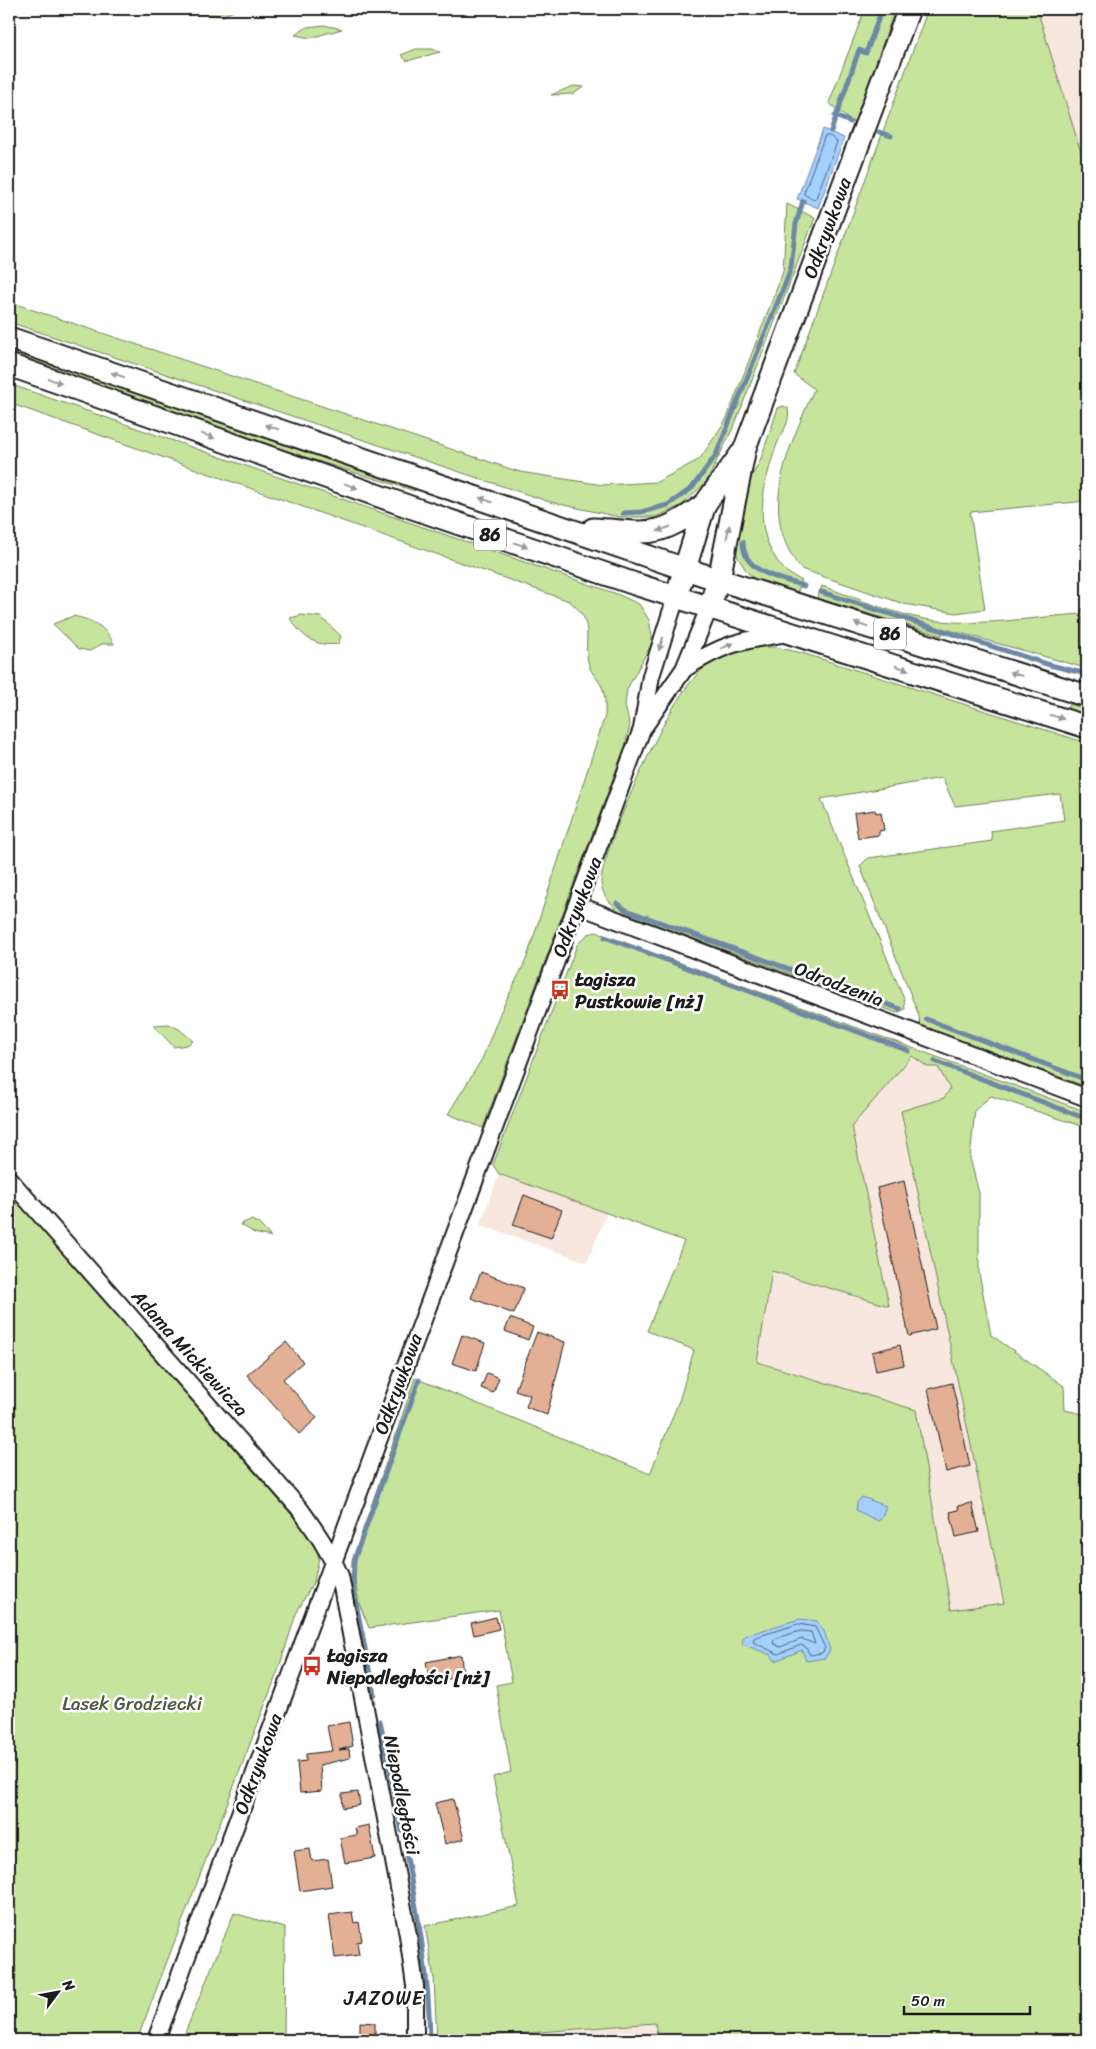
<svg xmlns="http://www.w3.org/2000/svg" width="1096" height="2049" viewBox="0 0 1096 2049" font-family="Sriracha,sans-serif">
<rect width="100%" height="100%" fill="#fff"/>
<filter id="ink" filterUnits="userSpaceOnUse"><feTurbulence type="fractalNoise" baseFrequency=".02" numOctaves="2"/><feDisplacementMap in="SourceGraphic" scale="10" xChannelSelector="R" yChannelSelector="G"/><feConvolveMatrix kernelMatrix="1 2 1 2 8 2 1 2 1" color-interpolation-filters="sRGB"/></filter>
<g filter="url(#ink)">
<!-- built -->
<path fill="#f7e7df" d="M1037 9H1087V172L1055 68Z
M912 1056 938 1066 950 1089 944 1098 901 1111 1004 1603 951 1610 916 1410 756 1362 772 1271 889 1305 852 1126Z
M499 1174 607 1213 587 1262 480 1225Z
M656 2023 658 2040H473L472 2038Z"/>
<!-- green -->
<path fill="#c6e49c" stroke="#71805c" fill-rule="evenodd" d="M206 9H237L223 16 194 13Z
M865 9H895L854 124 829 103Z
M928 9H1037L1087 172V501L970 512 985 609 956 613 904 604 801 569C755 512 790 447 814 389L794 374Z
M324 25 342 29 310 38 295 35 307 27Z
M416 49H432L440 52 407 61 401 55Z
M573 86 584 87 573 94 551 95Z
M787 204 815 218 735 424 707 481 682 505 656 517H619L550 502 9 322V302L520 472 603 485 657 482 700 459 727 418 783 272Z
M9 350 414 487 415 491 295 454 9 355Z
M9 384 617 594 639 604 649 620 652 636V643L627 689 625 706 630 725 625 746 483 1128 448 1114 482 1059 501 1011 526 960 605 716C605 705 606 695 601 685 597 678 591 673 589 665 581 639 598 623 569 601L9 403Z
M783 406 788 408C791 422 782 432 777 444 763 485 750 531 783 568 787 574 796 577 802 581L797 593 756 580 747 572 737 556 736 533 752 476 760 461 778 408Z
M822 586C860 599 899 617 939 621 986 626 1035 617 1081 614V609H1087V619H1082V667L1087 666V679L1083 678 1082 667 942 628V636L817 598Z
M302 615 321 617 341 636 338 644C315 647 302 637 290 618Z
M73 616C93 620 105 626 114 644H102L90 651 79 649 53 624Z
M758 647H776L802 653 1087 743V1087L920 1025 919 1016 860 866 868 858 992 841 991 831 1064 820 1060 794 955 806 942 778 821 799 904 999 905 1009 897 1013 619 911C610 903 602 895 601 883 600 856 654 739 670 713 679 697 691 679 705 667 720 655 739 650 758 647Z
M1069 704 1087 709V716L1067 710Z
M596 932 1087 1112V1128L991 1096 975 1110 970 1158 979 1193V1273L991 1335 1064 1386 1065 1410 1087 1415V2040H658L655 2023 437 2040 434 1979 425 1926 519 1906 493 1777 511 1772 496 1685 512 1682 499 1610 369 1628 359 1603 352 1562 415 1378 650 1474 680 1398 694 1350 647 1331 684 1241 499 1174 493 1165 577 945 588 934ZM912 1056 928 1067H938L950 1089 944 1098 901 1111 1004 1603 951 1610 916 1410 757 1362 772 1271 889 1306 852 1126Z
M169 1024 179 1029 193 1041 187 1045 174 1047 153 1025Z
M9 1189 297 1521 315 1545 319 1558 314 1581 296 1614 279 1668 137 2040H9Z
M251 1220 258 1223 271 1237 254 1233 240 1224Z
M347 1574H351L375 1703H370Z
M234 1913 285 1928 284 2040H182Z"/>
<!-- water -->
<path fill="#a3d0fe" stroke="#6d88a4" d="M823 129 844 138 818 208 797 199Z
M862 1497 886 1506 881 1519 878 1521 856 1510 857 1503Z
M799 1619 817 1621 824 1631 830 1650 825 1658 806 1661 802 1650 775 1661 771 1655 742 1644 744 1636Z"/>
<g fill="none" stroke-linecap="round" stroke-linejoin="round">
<!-- shore -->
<path stroke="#526476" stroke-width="1" d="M825 136H830L837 142 816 198 814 200 804 194Z
M799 1624 815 1627 825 1648 822 1653 810 1655 806 1647 801 1645 778 1654 753 1642 754 1638Z
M801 1631 811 1632 815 1644 802 1639 780 1647 773 1643 774 1639Z"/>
<!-- stream -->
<path stroke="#6d88a4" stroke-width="5" d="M835 116 850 122
M831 131 859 50 866 53 882 9
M879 132 891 136
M623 513 641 512 668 505 692 488 716 455 787 279 791 267 796 224 803 201
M743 542C743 573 780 578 804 586
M821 592 1050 665 1087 674
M617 903 626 910 900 1009
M605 937 909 1051
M926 1019 1087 1080
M935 1061 1087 1119
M374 1694 353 1588 354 1560 419 1380
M380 1721 402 1831
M407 1858C419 1922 429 1975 430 2040"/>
</g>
<!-- building -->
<path fill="#e3b095" stroke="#1c1c1c" d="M875 810 876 813 881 812 884 830 879 831V835L858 838 854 813Z
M904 1181 936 1329 909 1336 877 1188Z
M524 1195 562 1210 551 1238 513 1225Z
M481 1272 524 1288 514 1314 471 1298Z
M510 1318 533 1327 528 1340 505 1331Z
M537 1332 565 1342 547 1415 526 1407 530 1395 515 1390Z
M462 1335 485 1343 476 1371 452 1363Z
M286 1342 303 1362 283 1379 317 1418 299 1434 247 1375Z
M900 1345 904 1365 876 1371 872 1352Z
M487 1373 499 1378 493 1393 481 1388Z
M952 1383 970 1466 946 1472 928 1389Z
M972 1503 979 1532 956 1537 950 1512 959 1510 958 1506Z
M496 1617 499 1629 474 1635 471 1623Z
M461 1655 463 1676 430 1683 426 1662Z
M349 1722 353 1746 339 1750 349 1749 350 1758 320 1765 322 1791 300 1793 297 1762 306 1761V1754L332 1751 327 1726Z
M358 1792 360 1805 343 1808 342 1794Z
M453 1799 464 1839 445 1844 435 1803Z
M369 1825 375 1858 345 1863 340 1838 357 1835 355 1828Z
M310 1849 312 1861 328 1859 332 1886 300 1891 294 1851Z
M352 1912 354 1923 359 1922 362 1941 357 1942 359 1955 335 1958 329 1915Z
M360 2022 375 2023V2040H360Z"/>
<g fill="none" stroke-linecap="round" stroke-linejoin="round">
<defs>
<path id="minor" d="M684 669C722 644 742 640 787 633
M645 725 684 669 709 608
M577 905 1087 1098
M9 1179 299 1508C315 1530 329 1550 340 1576L408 1935 415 1986V2040
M156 2040 642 729 651 676 676 597"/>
<path id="major" d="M9 338 685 569 1087 696
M9 365 413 508 635 584 1087 727
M593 529C650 532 656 540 705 504
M676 597 705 504 741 454
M709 608 719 579 745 448 909 9"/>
</defs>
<!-- minor casing -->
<use href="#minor" stroke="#1c1c1c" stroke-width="20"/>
<!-- major casing -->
<use href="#major" stroke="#1c1c1c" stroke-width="25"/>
<!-- minor -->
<use href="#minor" stroke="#fff" stroke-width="16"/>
<!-- major -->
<use href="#major" stroke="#fff" stroke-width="21"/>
</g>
<!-- one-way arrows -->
<defs><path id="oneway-solid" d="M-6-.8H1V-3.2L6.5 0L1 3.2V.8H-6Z" transform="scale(1.25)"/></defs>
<g fill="#999">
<use href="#oneway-solid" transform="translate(118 375) rotate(-161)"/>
<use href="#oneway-solid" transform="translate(55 381) rotate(20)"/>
<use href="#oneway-solid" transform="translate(272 427) rotate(-161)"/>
<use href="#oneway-solid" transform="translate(208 436) rotate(20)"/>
<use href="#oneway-solid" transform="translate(351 486) rotate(20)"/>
<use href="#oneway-solid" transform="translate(486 500) rotate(-161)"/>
<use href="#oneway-solid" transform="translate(664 529) rotate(161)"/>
<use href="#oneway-solid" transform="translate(728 532) rotate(-78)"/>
<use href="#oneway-solid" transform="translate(521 545) rotate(19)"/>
<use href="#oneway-solid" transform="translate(861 625) rotate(-162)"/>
<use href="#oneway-solid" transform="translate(661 644) rotate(108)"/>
<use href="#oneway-solid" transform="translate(727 646) rotate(-22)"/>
<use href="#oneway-solid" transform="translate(902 668) rotate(17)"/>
<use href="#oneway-solid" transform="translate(1016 674) rotate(-162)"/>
<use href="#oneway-solid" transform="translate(1057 717) rotate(18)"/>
</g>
</g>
<!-- icons -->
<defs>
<symbol id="bus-bare" viewBox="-9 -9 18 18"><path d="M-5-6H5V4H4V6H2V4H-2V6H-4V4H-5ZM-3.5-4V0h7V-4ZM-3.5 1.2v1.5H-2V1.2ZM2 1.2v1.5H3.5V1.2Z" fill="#c8321e" stroke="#fff" stroke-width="2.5" paint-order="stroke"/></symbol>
</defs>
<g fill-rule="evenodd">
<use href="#bus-bare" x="546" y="976" width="28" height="28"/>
<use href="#bus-bare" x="298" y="1652" width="28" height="28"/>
</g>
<g text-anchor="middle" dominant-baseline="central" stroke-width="5" stroke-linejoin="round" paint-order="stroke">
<!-- shield labels -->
<g fill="#fff" stroke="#606060" stroke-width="1">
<rect x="474" y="519.5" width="32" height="31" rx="4"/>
<rect x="874" y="618.5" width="32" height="31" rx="4"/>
</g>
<g font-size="18" font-weight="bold" fill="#1c1c1c">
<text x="490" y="535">86</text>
<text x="890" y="634">86</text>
</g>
<!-- street labels -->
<g font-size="19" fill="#1c1c1c" stroke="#fff">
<text transform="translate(827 228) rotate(-70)">Odkrywkowa</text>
<text transform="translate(577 907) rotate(-69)">Odkrywkowa</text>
<text transform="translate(839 984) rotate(21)">Odrodzenia</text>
<text transform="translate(190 1353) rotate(48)">Adama Mickiewicza</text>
<text transform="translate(398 1384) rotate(-70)">Odkrywkowa</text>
<text transform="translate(258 1764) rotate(-70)">Odkrywkowa</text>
<text transform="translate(402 1795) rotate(79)">Niepodległości</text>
</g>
<!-- poi labels -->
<g font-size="19" font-weight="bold" fill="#1c1c1c" stroke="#fff" text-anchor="start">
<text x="575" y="979">Łagisza<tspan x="575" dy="22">Pustkowie [nż]</tspan></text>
<text x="327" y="1655">Łagisza<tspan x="327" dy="22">Niepodległości [nż]</tspan></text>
</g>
<!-- park labels -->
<g font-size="19" fill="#4f5842" stroke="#fff">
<text x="132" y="1703">Lasek Grodziecki</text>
</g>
<!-- neighbourhood labels -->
<g font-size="20" letter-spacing="1" fill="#1c1c1c" stroke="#fff">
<text x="384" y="1998">JAZOWE</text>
</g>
</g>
<!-- margin -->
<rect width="1096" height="2049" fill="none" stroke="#fff" stroke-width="30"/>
<rect x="15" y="15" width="1066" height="2019" fill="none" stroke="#1c1c1c" stroke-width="2" filter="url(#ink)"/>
<!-- north arrow -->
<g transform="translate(58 1992) rotate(58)" stroke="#ffffff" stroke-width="4" paint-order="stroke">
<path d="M0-4L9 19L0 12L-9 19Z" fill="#1c1c1c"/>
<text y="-8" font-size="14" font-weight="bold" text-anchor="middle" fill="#1c1c1c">N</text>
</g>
<!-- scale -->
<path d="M904 2006v8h126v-8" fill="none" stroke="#1c1c1c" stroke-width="2.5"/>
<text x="911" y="2006" font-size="15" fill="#1c1c1c" stroke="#ffffff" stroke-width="4" paint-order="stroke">50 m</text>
</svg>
